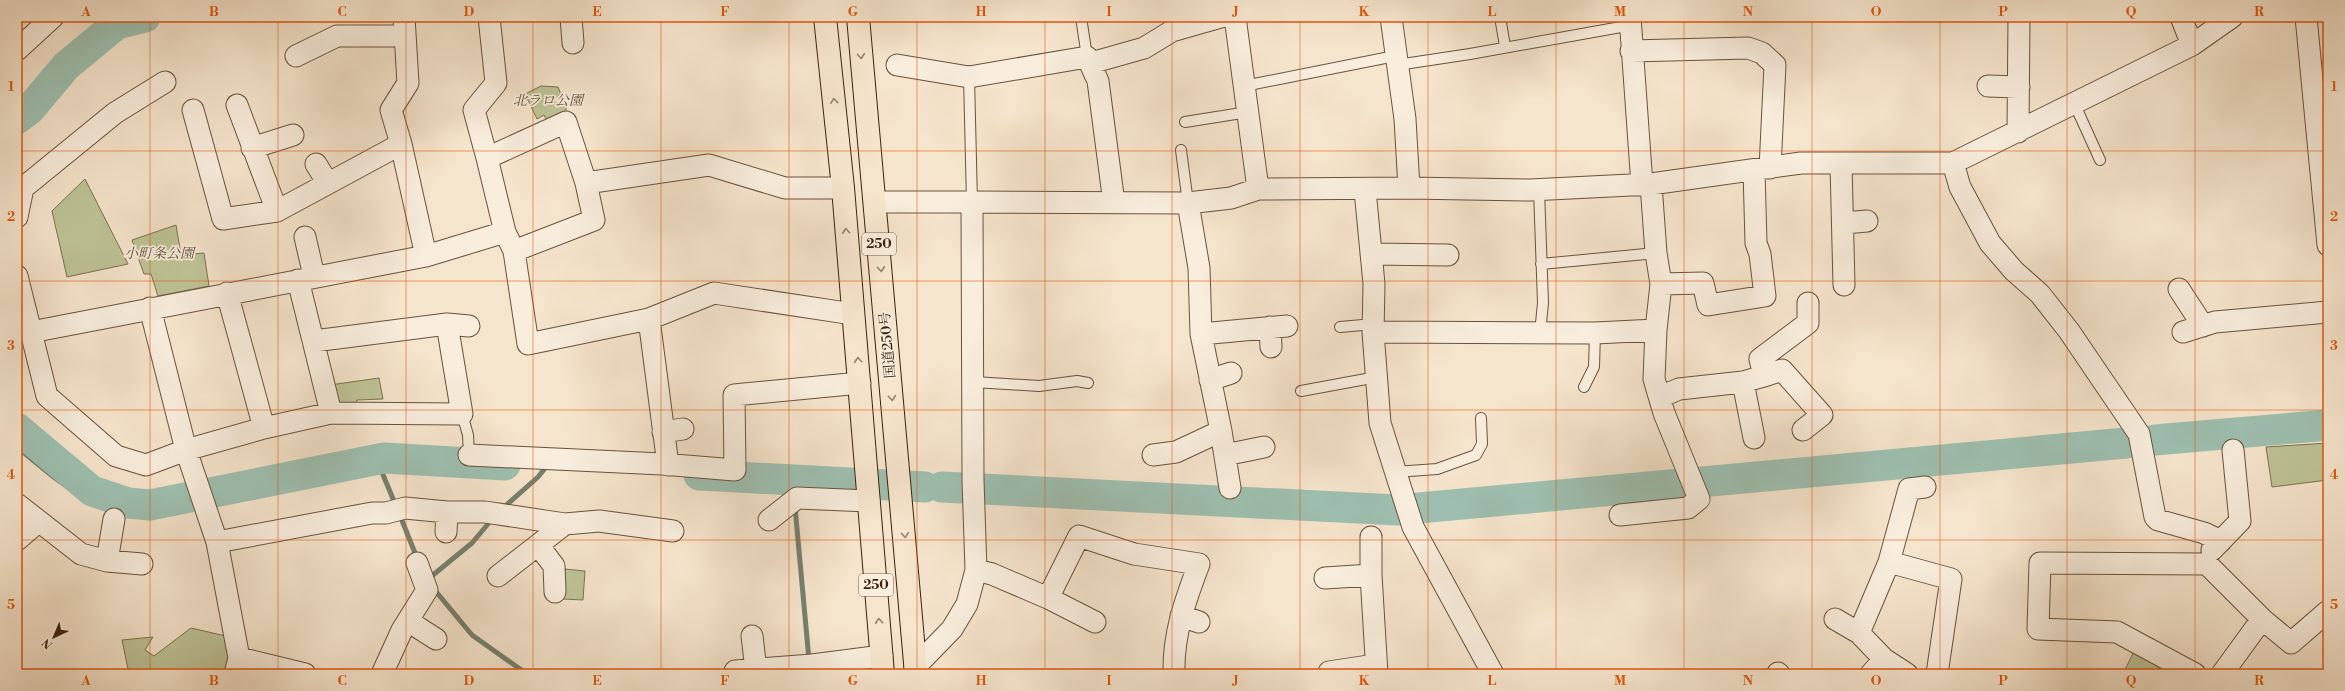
<svg xmlns="http://www.w3.org/2000/svg" width="2345" height="691" viewBox="0 0 2345 691" font-family="'Libre Bodoni','Noto Serif JP',serif">
<rect width="100%" height="100%" fill="#f6e5cd"/>
<filter id="stains"><feTurbulence type="fractalNoise" baseFrequency=".005" numOctaves="4"/><feColorMatrix values="0 0 0 0 .2 0 0 0 0 .09 0 0 0 0 .02 0 0 0 .5 -.17"/></filter>
<radialGradient id="worn" r=".72"><stop offset=".6" stop-color="#630" stop-opacity="0"/><stop offset="1" stop-color="#630" stop-opacity=".3"/></radialGradient>
<!-- green -->
<path fill="#bec497" stroke="#7c7252" d="M541 86 558 87 566 107V113L547 121 544 115 537 119 525 94Z
M85 179 128 264 67 277 52 211Z
M176 225 181 255 204 253 209 286 158 296 151 274H144L132 240Z
M379 378 383 399 357 400 356 404H340L333 397 330 385Z
M2328 443V480L2272 487 2266 447Z
M565 569 585 571 583 600 563 599Z
M191 628 230 637 226 674H129L122 640 153 637 145 650 154 656Z
M2135 649 2183 674H2123Z"/>
<g fill="none" stroke-linecap="round" stroke-linejoin="round">
<!-- stream -->
<path stroke="#76806f" stroke-width="5" d="M17 447C59 481 99 521 158 514 172 512 186 507 199 504
M792 480 793 495
M209 501 339 472 381 470 396 506
M795 507 809 660
M503 508 538 477 546 467
M399 513 417 558
M429 581 433 575 472 543 493 518
M433 588 472 635 527 674"/>
<!-- river -->
<path stroke="#9ec0b1" stroke-width="31" d="M17 119 30 109 66 66 117 24 145 17
M17 428 92 491 128 503 150 505 384 458 505 465
M2155 440 2328 425
M699 475 925 487
M942 487 1397 510 2126 443"/>
<defs>
<path id="lane" d="M1081 17 1087 57
M1500 17 1505 46
M1397 65 1470 54 1621 27 1629 23
M969 77 972 202
M1244 86 1395 56
M2075 105 2100 160
M1185 122 1248 112
M1181 150 1188 203
M1539 190 1543 303 1540 333
M1541 264 1656 253
M1340 327 1374 324
M974 382 1039 386 1077 381 1088 383
M1584 387 1594 367 1595 333
M1301 391 1377 377
M462 414 468 435 469 455
M1395 472 1437 469 1476 455 1482 444 1481 418"/>
<path id="street" d="M404 17 408 83 391 110 401 144 426 256
M571 17 573 43
M1235 17 1258 189
M1391 17 1405 119 1409 188
M1630 17 1642 185
M2181 17 2192 45
M2306 17 2328 245
M17 50 53 17
M1631 51 1748 48 1762 53 1775 65 1770 168
M296 56 337 36H405
M1091 63 1144 48 1172 31 1221 17
M897 65 969 77 1087 57 1098 81 1114 203
M1988 86 2019 87
M237 105 277 211
M193 110 223 219 277 211 401 144
M2018 132 2019 17
M252 148 293 135
M487 158 474 110 496 83 489 17
M1953 163 1960 187 1990 243 2014 271 2040 294 2069 331 2139 434 2155 517 2158 520 2204 533 2221 541
M316 164 327 182
M1841 164 1844 285
M586 183 566 122 487 158 505 232 514 251 528 344 649 319
M1365 190 1374 284 1373 332 1380 423 1413 527 1493 674
M875 202H972
M1188 203 1199 268 1201 334 1221 431 1230 488
M17 217 23 188 115 113 165 82
M1844 223 1867 221
M305 237 314 276
M514 251 594 220 586 183 709 165 785 188H843
M1371 254 1448 255
M17 276 47 396 116 456 146 465 186 450 264 428 331 413 462 414 447 324 314 341
M298 280 331 413
M1661 284 1703 283 1708 305 1765 296 1760 254 1756 243 1754 170
M2179 289 2203 326
M227 293 264 428
M150 308 186 450 217 542 239 658 235 674
M447 324 469 326
M1270 327 1271 347
M31 332 426 256 505 232
M1373 332 1595 333 1656 330
M2183 332 2215 322 2328 312
M1201 334 1287 326
M1764 376 1782 370 1822 415 1803 430
M1210 380 1231 373
M1743 382 1754 438
M1660 397 1679 389 1743 382 1764 376 1760 359 1808 323V303
M663 432 683 429
M469 455 662 464 735 470 734 395 860 383
M1153 455 1176 452 1221 431
M1225 455 1264 447
M668 465 649 319 714 293 853 314
M17 504 81 554 107 561 142 564
M1620 515 1688 508 1699 499 1664 413 1654 379 1656 330 1661 284 1656 253 1651 184
M769 520 797 498 869 501
M446 532 447 512
M1371 537V575L1377 674
M17 540 38 522
M217 542 372 513H386L405 508 447 512H485L565 524 599 521 673 531
M538 545 554 566 555 592
M2212 550 2240 521 2233 450
M107 561 114 519
M1889 562 1951 579 1937 674
M976 570 992 574 1048 598
M498 576 565 524
M1325 578 1371 575
M1181 616 1199 622
M1835 619 1859 633 1884 659 1907 674
M408 621 436 639
M1095 622 1048 598 1079 536 1134 554 1199 564C1185 601 1173 634 1174 674
M1859 633 1889 562 1909 489 1925 487
M752 636 756 670
M239 658 305 674
M915 667 952 629 967 604 976 570 973 480 972 202 1188 203 1231 198 1258 189 1409 188 1530 190 1651 184 1801 163H1953L2192 45 2232 17
M735 671 812 665
M1329 672 1375 665
M1778 673 1779 674
M382 674 402 630 427 590 417 563
M810 674 812 665 882 656
M1871 674 1884 659
M2195 674 2117 632 2038 629 2040 563 2207 564 2262 619
M2222 674 2262 619 2291 643 2328 611"/>
<path id="highway" d="M825 17 843 188 883 674
M858 17 916 674"/>
</defs>
<!-- lane casing -->
<use href="#lane" stroke="#6a523c" stroke-width="12"/>
<!-- street casing -->
<use href="#street" stroke="#6a523c" stroke-width="23"/>
<!-- highway casing -->
<use href="#highway" stroke="#3b210c" stroke-width="24"/>
<!-- lane -->
<use href="#lane" stroke="#f9eede" stroke-width="10"/>
<!-- street -->
<use href="#street" stroke="#f9eede" stroke-width="21"/>
<!-- highway -->
<use href="#highway" stroke="#f6e5cd" stroke-width="22"/>
<defs>
<path id="rail" d="M2328 17V22"/>
</defs>
<!-- rail casing -->
<use href="#rail" stroke="#3b210c" stroke-width="4.5"/>
<!-- rail -->
<use href="#rail" stroke="#f9eede" stroke-width="3" stroke-dasharray="9" stroke-linecap="butt"/>
</g>
<!-- one-way arrows -->
<defs><path id="oneway-chevron" d="M-2-3.5L2.5 0L-2 3.5" fill="none" stroke-width="1.6" stroke-linecap="round" stroke-linejoin="round"/></defs>
<g stroke="#98836c">
<use href="#oneway-chevron" transform="translate(861 56) rotate(85)"/>
<use href="#oneway-chevron" transform="translate(834 101) rotate(-96)"/>
<use href="#oneway-chevron" transform="translate(846 231) rotate(-95)"/>
<use href="#oneway-chevron" transform="translate(881 269) rotate(85)"/>
<use href="#oneway-chevron" transform="translate(858 360) rotate(-95)"/>
<use href="#oneway-chevron" transform="translate(892 398) rotate(85)"/>
<use href="#oneway-chevron" transform="translate(905 535) rotate(85)"/>
<use href="#oneway-chevron" transform="translate(879 621) rotate(-95)"/>
</g>
<!-- grid -->
<path fill="none" stroke="#df560c" stroke-width="1" stroke-opacity="0.55" d="M150 17V674M278 17V674M406 17V674M533 17V674M661 17V674M789 17V674M917 17V674M1045 17V674M1172 17V674M1300 17V674M1428 17V674M1556 17V674M1684 17V674M1812 17V674M1940 17V674M2067 17V674M2195 17V674M17 151H2328M17 281H2328M17 410H2328M17 540H2328"/>
<g text-anchor="middle" dominant-baseline="central" stroke-width="3.5" stroke-linejoin="round" paint-order="stroke">
<!-- shield labels -->
<g fill="#f9eede" stroke="#745e4b" stroke-width="1">
<rect x="862" y="233" width="34" height="22" rx="3"/>
<rect x="859" y="574" width="34" height="22" rx="3"/>
</g>
<g font-size="13" font-weight="bold" fill="#3b210c">
<text x="879" y="244">250</text>
<text x="876" y="585">250</text>
</g>
<!-- park labels -->
<g font-size="14" font-style="italic" fill="#625236" stroke="#f9eede">
<text x="548" y="101">北ラロ公園</text>
<text x="159" y="254">小町条公園</text>
</g>
<!-- street labels -->
<g font-size="14" fill="#3b210c" stroke="#f9eede">
<text transform="translate(888 345) rotate(-95)">国道250号</text>
</g>
</g>
<!-- margin -->
<rect width="2345" height="691" fill="none" stroke="#f6e5cd" stroke-width="44"/>
<!-- north arrow -->
<g transform="translate(54 637) rotate(224)" stroke="#f9eede" stroke-width="3" paint-order="stroke">
<path d="M0-3L7 15L0 10L-7 15Z" fill="#3b210c"/>
<text y="-6" font-size="11" font-weight="bold" text-anchor="middle" fill="#3b210c">N</text>
</g>
<rect x="22" y="22" width="2301" height="647" fill="none" stroke="#df560c" stroke-width="1.5"/>
<g font-size="13" text-anchor="middle" font-weight="bold" fill="#df560c">
<text x="86" y="16">A</text>
<text x="214" y="16">B</text>
<text x="342" y="16">C</text>
<text x="469" y="16">D</text>
<text x="597" y="16">E</text>
<text x="725" y="16">F</text>
<text x="853" y="16">G</text>
<text x="981" y="16">H</text>
<text x="1109" y="16">I</text>
<text x="1236" y="16">J</text>
<text x="1364" y="16">K</text>
<text x="1492" y="16">L</text>
<text x="1620" y="16">M</text>
<text x="1748" y="16">N</text>
<text x="1876" y="16">O</text>
<text x="2003" y="16">P</text>
<text x="2131" y="16">Q</text>
<text x="2259" y="16">R</text>
<text x="11" y="91">1</text>
<text x="2334" y="91">1</text>
<text x="11" y="221">2</text>
<text x="2334" y="221">2</text>
<text x="11" y="350">3</text>
<text x="2334" y="350">3</text>
<text x="11" y="479">4</text>
<text x="2334" y="479">4</text>
<text x="11" y="609">5</text>
<text x="2334" y="609">5</text>
<text x="86" y="685">A</text>
<text x="214" y="685">B</text>
<text x="342" y="685">C</text>
<text x="469" y="685">D</text>
<text x="597" y="685">E</text>
<text x="725" y="685">F</text>
<text x="853" y="685">G</text>
<text x="981" y="685">H</text>
<text x="1109" y="685">I</text>
<text x="1236" y="685">J</text>
<text x="1364" y="685">K</text>
<text x="1492" y="685">L</text>
<text x="1620" y="685">M</text>
<text x="1748" y="685">N</text>
<text x="1876" y="685">O</text>
<text x="2003" y="685">P</text>
<text x="2131" y="685">Q</text>
<text x="2259" y="685">R</text>
</g>
<rect width="100%" height="100%" filter="url(#stains)"/>
<rect width="100%" height="100%" fill="url(#worn)"/>
</svg>
